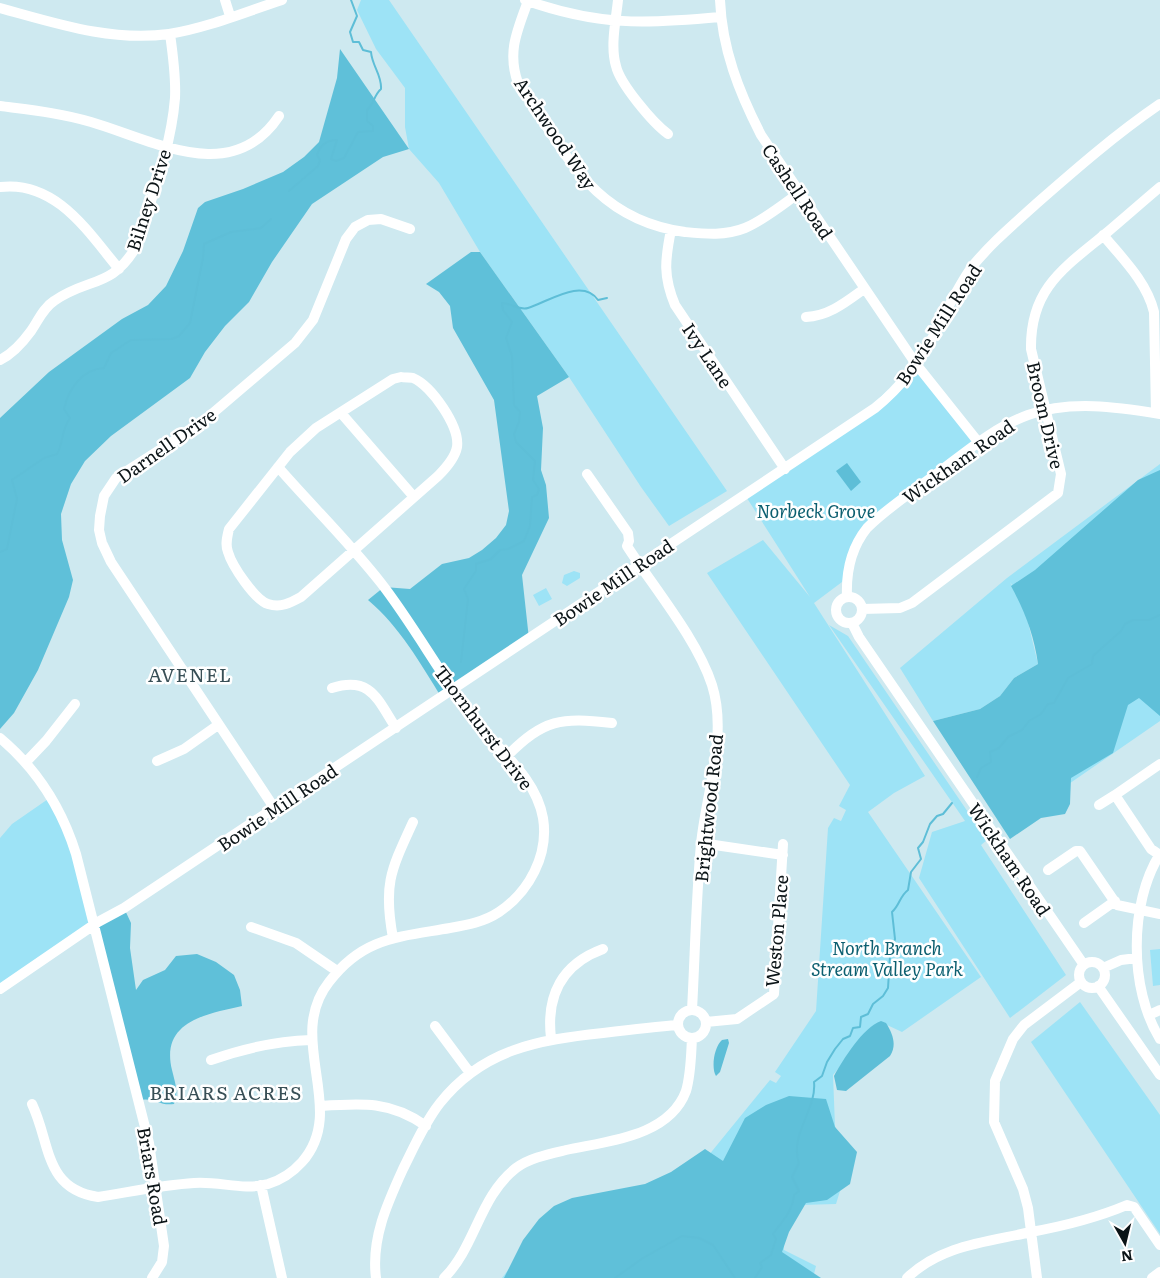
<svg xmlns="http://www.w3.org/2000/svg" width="1160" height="1278" viewBox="0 0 1160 1278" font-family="Literata,serif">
<rect width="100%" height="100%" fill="#cee9f0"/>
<!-- green -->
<path fill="#9de3f6" d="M361 0H389L727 491 669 526 641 487 569 377 480 252 439 183 409 149 405 127V88L376 49 357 10Z
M916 364 979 443 867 527 846 579 814 603 925 776 894 793 868 812 981 977 902 1032 887 1025 873 1026 833 1075 835 1126 848 1165 836 1204 801 1205 783 1237 784 1250 816 1266 813 1278H502L514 1262 665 1179 704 1161 770 1080 776 1083 781 1076 775 1072 816 1011 828 828 834 818 841 821 846 810 839 806 850 785 707 573 763 540 810 597 745 495 844 430Z
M1160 464V721L1005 828 1064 655 1010 582 1026 614 1038 664 1014 678 1000 696 980 709 933 721 900 668 1007 578Z
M574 571 580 573V578L567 586 562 583 564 575Z
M546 588 552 599 539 606 533 595Z
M829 625 848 636 987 840 981 845 1066 975 1010 1018 919 878 932 832 965 821Z
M51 797 70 835 94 926 0 990V838L12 824Z
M1160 949V985L1153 986 1150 950Z
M1080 1002 1160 1115V1234L1031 1042Z"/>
<!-- forest -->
<path fill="#5fc0d9" d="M340 49 409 149 383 157 312 204 272 262 249 302 225 326 205 352 190 378 111 436 85 461 71 484 61 514 62 540 73 580 69 597 38 670 14 713 0 729V418L49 372 122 319 148 305 166 286 183 251 198 208 205 202 243 189 283 172 304 157 319 142 337 78Z
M471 252H480L569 377 537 396 543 428 541 470 546 485 549 518 522 575 529 639 442 698C420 663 400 627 368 600L384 587 410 589 442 564 469 558 482 550 496 538 506 525 509 511 494 400 453 328 450 306 439 292 426 284Z
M1160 470V716L1139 698 1128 705 1113 753 1071 778 1070 804 1065 814 1041 818 1010 839 933 721 980 709 1000 696 1014 678 1038 664C1034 635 1025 612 1011 586L1035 570 1138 480Z
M124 908 131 923 130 948 136 990 143 980 165 970 176 956 197 954 216 962 234 975 240 990 242 1006C207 1014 160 1021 172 1070 175 1083 179 1092 174 1104 158 1106 157 1097 138 1100L98 922Z
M789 1096 826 1099 835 1127 857 1152 850 1184 827 1200 806 1203 789 1232 782 1252 821 1278H504L523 1240 539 1219 554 1206 572 1198 645 1184 671 1172 705 1149 723 1161 745 1118 766 1105Z"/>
<!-- water -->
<path fill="#5ebed7" d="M847 463 861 482 851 491 836 471Z
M881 1021 886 1023C893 1034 897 1045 890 1056L846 1091 837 1090 834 1076C843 1060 863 1027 881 1021Z
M728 1039 729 1043 720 1072 716 1076C711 1068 714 1047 722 1040Z"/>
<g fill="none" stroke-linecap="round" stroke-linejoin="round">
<!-- stream -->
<path stroke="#5ebed7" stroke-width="2" d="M289 191 318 166 320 160 317 155C320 145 326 140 337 140L331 159 336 161 344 158 358 132 373 131V126L367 121V110C374 104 374 95 381 89 382 75 372 66 371 52L363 50 359 42H353L350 32 357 16 351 0
M0 552 7 549 17 499 12 480 44 458 57 454C64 442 60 433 70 418L64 409C68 390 82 369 104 368L111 353 131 340 172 339 179 336 190 323 203 258 204 244 231 232 261 228 271 219
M461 662 468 599 464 589 476 571V564L491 559 500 550 508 549 524 541 530 526 532 497 537 495 539 489 533 480 535 461 516 442 514 434 519 422 520 412 514 405 512 356 506 338 512 322 503 310 502 303C512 303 519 311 528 308 548 302 582 277 598 300L607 298
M977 777 981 768 991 762 990 752 999 748 1008 737 1022 730 1029 721 1041 714 1048 704 1054 703 1068 678 1092 664 1093 656 1121 631 1125 624 1133 620H1149L1160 615
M615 1278 643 1258 682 1236 699 1238 713 1245 735 1278
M755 1278 762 1267 760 1263 771 1255 776 1239 773 1234C782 1222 793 1210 794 1195L799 1191 792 1177 799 1163C789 1135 817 1109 814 1082L822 1076 827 1062 835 1049 843 1039 850 1036 853 1028 860 1027 861 1017 868 1014 873 1004 883 996 888 988 890 956 895 939 892 912C900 905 899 897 908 890L911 872 921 859 918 848 923 842 930 824 937 816 943 814 952 803"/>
<!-- minor -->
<path stroke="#fff" stroke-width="10" d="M225 0 230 16
M525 0C598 26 645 24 720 17
M618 0C616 20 610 46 616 66 620 84 653 123 668 134
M720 0C722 49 739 92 761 135L916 364 979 443
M528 1C517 31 507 52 518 83 566 153 592 219 685 232 706 234 725 236 745 228 764 220 782 205 799 193
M0 8C55 23 111 42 169 34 207 28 245 12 282 0
M0 106C31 110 61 113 91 122 153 140 232 187 279 116
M0 187C56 180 88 232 119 269
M671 230C665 260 663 276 675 305L785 469
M1103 235C1122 258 1147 282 1154 312L1156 413
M806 317C829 316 846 302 864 289
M0 360C12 354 23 342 31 331 38 321 43 308 54 301 88 277 111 289 136 247 151 199 171 149 175 98 176 77 173 55 170 34
M401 377C405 378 410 377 413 378 432 386 460 427 457 447 455 458 445 469 438 476L301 597C290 603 281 608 268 604 255 600 232 566 228 552 225 545 227 537 229 529L290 452 316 428 393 379Z
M341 413 414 497
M587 474 628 533 629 541 627 546C654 588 697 639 712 685 728 736 706 793 701 844 696 899 695 955 692 1010
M847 596C846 571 851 548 867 528 888 507 915 490 939 472 967 451 995 427 1028 415 1070 400 1117 407 1160 414
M836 610a13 13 0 1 1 26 0a13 13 0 1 1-26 0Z
M862 609 900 608 912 603 1058 493 1061 474 1031 349C1030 290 1062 269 1104 235 1123 219 1141 203 1160 187
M852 623 859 637 1084 965
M332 688C371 676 377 699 396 728
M0 738C37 769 62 809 76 854L149 1143 164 1246 162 1262 152 1278
M507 756C544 719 561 717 612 723
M157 761 184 749 218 725
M26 762 46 741 75 704
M1099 805 1115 795
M275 809 111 562 102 543 99 530 100 516 104 496 116 478 200 424 295 343 313 320 346 239 355 227 368 220 381 219 410 229
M701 843 783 855
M1160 854C1129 903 1129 989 1160 1039
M1160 855 1151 849 1115 795 1160 764
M1048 870 1076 851H1080L1117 905 1160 914
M1084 923 1115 901
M251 927 296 943 337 971
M393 938C383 884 391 870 413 822
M1079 975a13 13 0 1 1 26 0a13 13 0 1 1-26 0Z
M1103 968 1121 960 1137 958
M1098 986 1160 1075
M0 989 98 922 124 908 875 408C901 387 921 361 936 331 947 310 957 288 971 268 990 244 1014 224 1036 204 1076 169 1116 134 1160 104
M678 1024a14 14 0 1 1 28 0a14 14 0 1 1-28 0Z
M1149 1015 1160 1010
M706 1022 737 1019 774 994 783 844
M435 1026 470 1073
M551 1038C546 995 562 964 603 949
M211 1060C245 1048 275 1041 311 1040
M32 1104C51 1144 44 1189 98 1197 130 1192 162 1185 194 1183 220 1181 243 1191 268 1184 281 1180 293 1172 302 1162 349 1109 284 1039 329 982 363 937 399 937 450 928 467 925 484 922 499 912 529 892 549 855 543 818 536 779 503 754 479 725 443 680 416 628 381 583 349 542 312 506 278 467
M321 1106C362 1103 391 1101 426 1126
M261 1185 282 1278
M376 1278C371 1239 387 1204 403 1169 414 1147 425 1122 440 1103 483 1049 538 1040 603 1033 628 1030 653 1027 678 1025
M444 1278C476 1246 479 1197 516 1168 529 1158 549 1154 566 1150 607 1141 669 1137 686 1091 691 1074 691 1055 692 1038
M907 1278C941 1245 987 1242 1031 1232 1064 1226 1096 1218 1127 1205L1134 1207 1160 1245
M1037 1278 1028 1208 1023 1189 994 1122 995 1081 1013 1039 1024 1025 1081 982
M1152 1278 1160 1272"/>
</g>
<g text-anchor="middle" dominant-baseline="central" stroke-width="5" stroke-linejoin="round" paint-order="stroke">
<!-- street labels -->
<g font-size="18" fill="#0b1417" stroke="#fff">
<text transform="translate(556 133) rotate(56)">Archwood Way</text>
<text transform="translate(798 191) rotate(56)">Cashell Road</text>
<text transform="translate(148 200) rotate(-72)">Bilney Drive</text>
<text transform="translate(938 324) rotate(-57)">Bowie Mill Road</text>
<text transform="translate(708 355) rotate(56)">Ivy Lane</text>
<text transform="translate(1046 415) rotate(77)">Broom Drive</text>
<text transform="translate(166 445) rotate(-35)">Darnell Drive</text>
<text transform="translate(958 461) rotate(-35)">Wickham Road</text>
<text transform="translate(613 582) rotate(-34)">Bowie Mill Road</text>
<text transform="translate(484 727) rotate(53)">Thornhurst Drive</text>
<text transform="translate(277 807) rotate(-34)">Bowie Mill Road</text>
<text transform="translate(708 808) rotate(-84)">Brightwood Road</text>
<text transform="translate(1010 859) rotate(56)">Wickham Road</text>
<text transform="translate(776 931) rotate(-85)">Weston Place</text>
<text transform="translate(153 1176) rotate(80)">Briars Road</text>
</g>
<!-- park labels -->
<g font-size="18" font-style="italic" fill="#0c5f70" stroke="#fff">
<text x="816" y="510">Norbeck Grove</text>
<text x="887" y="947">North Branch<tspan x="887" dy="21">Stream Valley Park</tspan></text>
</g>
<!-- neighbourhood labels -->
<g font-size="19" letter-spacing="1" fill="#384f56" stroke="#fff">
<text x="190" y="674">AVENEL</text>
<text x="226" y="1092">BRIARS ACRES</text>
</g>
</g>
<!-- north arrow -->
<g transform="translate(1125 1243) rotate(172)" stroke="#ffffff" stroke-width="4" paint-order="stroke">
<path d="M0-4L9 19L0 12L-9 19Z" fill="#0b1417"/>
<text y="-8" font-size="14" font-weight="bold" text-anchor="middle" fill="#0b1417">N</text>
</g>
</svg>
